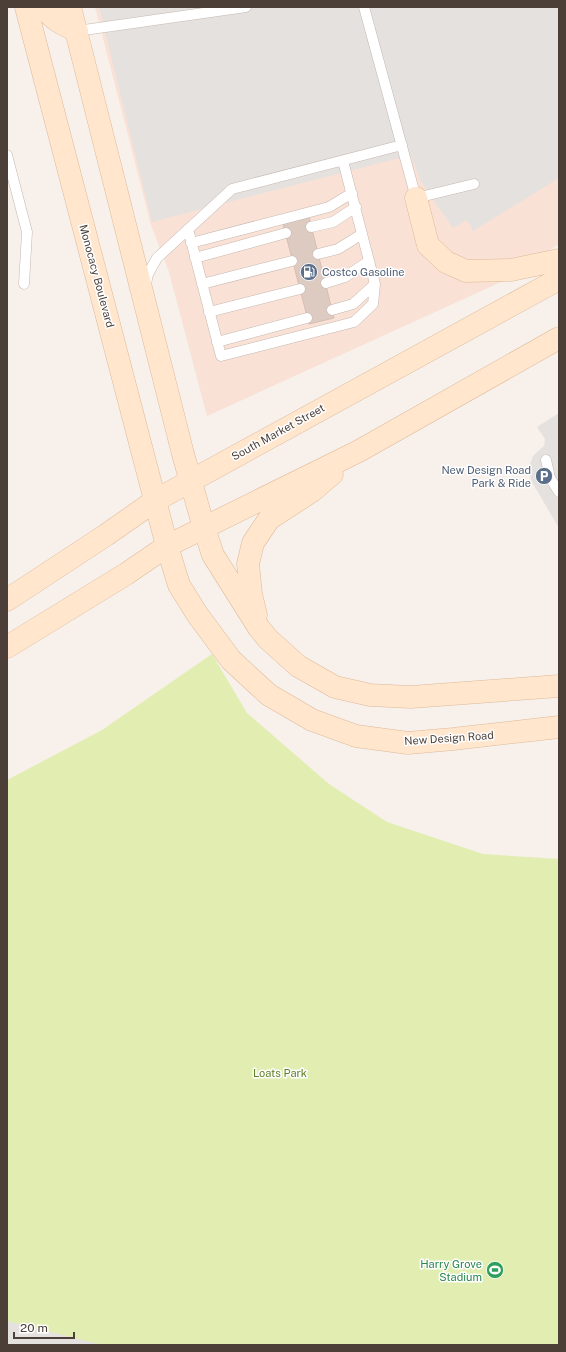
<svg xmlns="http://www.w3.org/2000/svg" width="566" height="1352" viewBox="0 0 566 1352" font-family="'Public Sans',sans-serif">
<rect width="100%" height="100%" fill="#f7f0eb"/>
<!-- commercial -->
<path fill="#f9e1d5" d="M95 7H559V244L501 282 207 416 169 272 151 225Z"/>
<!-- green -->
<path fill="#e2eeb1" d="M212 654 247 713 329 784 387 822 483 854 559 859V1345H7V780L102 730Z"/>
<!-- parking -->
<path fill="#e5e1df" d="M99 7H559V178L473 231 467 220 453 228 420 180 411 155 152 222Z
M559 413V528L532 482 528 470 533 456 544 446 545 439 537 427Z
M7 1321 103 1345H7Z"/>
<!-- building -->
<path fill="#ddcbc2" stroke="#d5beb2" d="M309 217 334 318 309 324 283 224Z"/>
<g fill="none" stroke-linecap="round" stroke-linejoin="round">
<defs>
<path id="lane" d="M364 7 416 198 474 184
M77 31 246 7
M7 155 27 232 24 284
M311 227 333 222 356 207
M188 229 221 356 354 322 373 304 375 284 343 161
M191 243 329 207 352 193
M318 254 338 249 362 234
M195 258 286 233
M326 283 345 277 369 261
M146 284 148 274 157 258 232 189 402 145
M202 284 292 261
M332 310 353 304 375 284
M209 312 300 289
M217 342 307 318
M546 460 550 478 559 492"/>
<path id="secondary" d="M26 7 167 546 179 585 197 614 231 660 269 695 312 720 356 736 408 743 453 739 559 727
M44 7C52 20 64 25 77 31
M70 7 183 454 204 528 213 555 259 628 268 639 298 666 335 687 370 695 411 697 559 686
M416 198 428 245 446 262 466 271 511 270 559 260
M7 600 106 535 156 500 559 279
M256 615 251 594 248 564 253 543 269 519 312 491 332 474
M7 647 126 574 167 546 359 451 559 338"/>
</defs>
<!-- lane casing -->
<use href="#lane" stroke="#c6b8af" stroke-width="11"/>
<!-- secondary casing -->
<use href="#secondary" stroke="#ddba99" stroke-width="23"/>
<!-- lane -->
<use href="#lane" stroke="#fff" stroke-width="10"/>
<!-- secondary -->
<use href="#secondary" stroke="#ffe6cd" stroke-width="22"/>
</g>
<!-- icons -->
<defs>
<symbol id="fuel-disc" viewBox="-11 -11 22 22"><circle r="9.5" fill="#5c6f8a" stroke="#fff"/><path d="M-5.5-6h7V0h2V4h1.3V-2.5L3-4.5l.8-.8L6-3V5H2.5V1h-1V6h-7ZM-4.2-4.7v3.2H.2V-4.7Z" fill="#fff"/></symbol>
<symbol id="parking-disc" viewBox="-11 -11 22 22"><circle r="9.5" fill="#5c6f8a" stroke="#fff"/><path d="M-3.5-5.5H1a3.5 3.5 0 0 1 0 7H-1V5.5H-3.5ZM-1-3.4V-.6H.8a1.4 1.4 0 0 0 0-2.8Z" fill="#fff"/></symbol>
<symbol id="stadium-disc" viewBox="-11 -11 22 22"><circle r="9.5" fill="#2e9e5b" stroke="#fff"/><path d="M0-5a6.5 5 0 1 0 0 10a6.5 5 0 1 0 0-10ZM-3.5-1.8h7v3.6h-7Z" fill="#fff"/></symbol>
</defs>
<g fill-rule="evenodd">
<use href="#fuel-disc" x="299" y="262" width="20" height="20"/>
<use href="#parking-disc" x="534" y="466" width="20" height="20"/>
<use href="#stadium-disc" x="485" y="1260" width="20" height="20"/>
</g>
<g text-anchor="middle" dominant-baseline="central" stroke-width="3" stroke-linejoin="round" paint-order="stroke">
<!-- service labels -->
<g font-size="11" fill="#4e5e75" stroke="#fff" text-anchor="start">
<text x="322" y="272">Costco Gasoline</text>
<text x="531" y="470" text-anchor="end">New Design Road<tspan x="531" dy="13">Park &amp; Ride</tspan></text>
</g>
<!-- street labels -->
<g font-size="11" fill="#4c3f38" stroke="#fff">
<text transform="translate(97 276) rotate(75)">Monocacy Boulevard</text>
<text transform="translate(278 432) rotate(-29)">South Market Street</text>
<text transform="translate(449 738) rotate(-4)">New Design Road</text>
</g>
<!-- park labels -->
<g font-size="11" fill="#5d7f23" stroke="#fff">
<text x="280" y="1073">Loats Park</text>
</g>
<!-- leisure labels -->
<g font-size="11" fill="#27864d" stroke="#fff" text-anchor="end">
<text x="482" y="1264">Harry Grove<tspan x="482" dy="13">Stadium</tspan></text>
</g>
</g>
<!-- border -->
<rect width="566" height="1352" fill="none" stroke="#4c3f38" stroke-width="16"/>
<!-- scale -->
<path d="M14 1332v6h60v-6" fill="none" stroke="#4c3f38" stroke-width="2"/>
<text x="20" y="1332" font-size="12" fill="#4c3f38" stroke="#ffffff" stroke-width="3" paint-order="stroke">20 m</text>
</svg>
